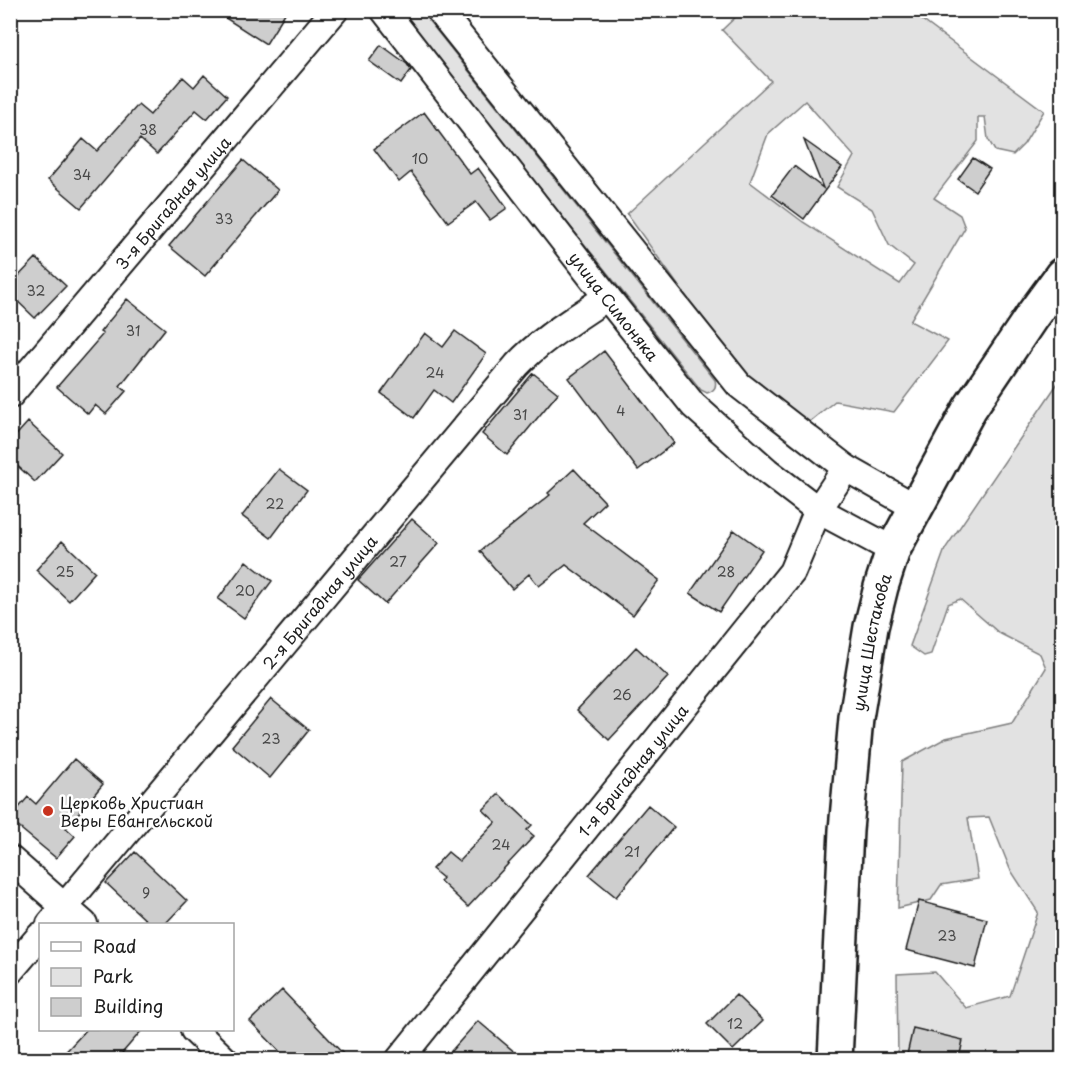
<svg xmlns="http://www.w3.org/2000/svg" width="1073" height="1070" viewBox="0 0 1073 1070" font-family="'Playpen Sans',sans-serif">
<rect width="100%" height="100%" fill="#fff"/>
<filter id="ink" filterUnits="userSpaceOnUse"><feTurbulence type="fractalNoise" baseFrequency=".0167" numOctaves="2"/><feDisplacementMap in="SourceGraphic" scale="12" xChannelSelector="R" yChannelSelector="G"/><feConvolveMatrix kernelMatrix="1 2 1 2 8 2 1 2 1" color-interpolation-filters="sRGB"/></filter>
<g filter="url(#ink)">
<!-- green -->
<path fill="#e2e2e2" stroke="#7f7f7f" stroke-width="1.5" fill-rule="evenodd" d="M398 11H421L715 380C717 387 714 391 707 393L701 390Z
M742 11H910L1044 111 1024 144 1013 155 995 151 988 139 985 117H978V141L934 198 960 215 965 228 910 321 948 341 894 412 835 401 808 423 746 380 627 214 771 81 722 30ZM805 101 854 156 837 187 872 209 889 245 914 265 900 284 803 222 750 182 768 134Z
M1062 377V1059H898L897 974 935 972 966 1008 1010 996 1038 912 1010 869 989 817 968 818 978 879 941 885 931 900 898 908 902 762 946 738 1012 723 1046 668 1040 654 999 633 960 599 948 604 931 654 924 656 910 646 945 549Z"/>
<!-- building -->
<path fill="#cecece" stroke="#1c1c1c" stroke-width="1.5" d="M213 10H287L266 44Z
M381 45 407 64 411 70 401 84 369 61Z
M204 75 227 96 207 119 196 110 157 154 140 139 81 208 48 180 83 139 97 151 138 105 150 115 183 77 194 87Z
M424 112 470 174 478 168 507 208 490 220 476 202 448 222 411 172 399 182 374 149Z
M804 140 842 167 804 219 772 195 794 166 823 188Z
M973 158 990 169 975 191 958 179Z
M243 160 278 190 205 276 169 246Z
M36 258 66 286 35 318 10 294V285Z
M127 299 165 329 120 386 126 391 106 414 95 405 88 414 57 387 103 334 100 332Z
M455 331 486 354 451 403 434 390 414 418 381 393 425 333 443 347Z
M604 351 674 443 638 470 569 378Z
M533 373 558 393 507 455 482 434Z
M28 422 62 453 35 482 10 459V442Z
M279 469 307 490 271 538 242 516Z
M574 469 605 502 583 523 659 580 633 615 566 565 539 586 529 574 512 589 480 551 550 495 548 493Z
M412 519 439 543 385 604 358 580Z
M734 530 762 550 719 612 690 593Z
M62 541 95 572 69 601 36 570Z
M246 561 272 581 244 618 218 599Z
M636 647 668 677 609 740 577 710Z
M271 699 309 730 270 778 232 746Z
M74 759 103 784 66 828 75 836 56 858 10 820V818L28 797 36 804Z
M499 794 532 825 527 830 534 836 468 907 440 881 443 878 432 869 448 852 459 861 496 822 483 810Z
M648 805 674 827 616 897 589 875Z
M135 852 187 901 165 924H150L106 883Z
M919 901 987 919 975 968 906 950Z
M282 990 348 1059H287L250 1021Z
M736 995 763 1021 733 1050 707 1024Z
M478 1021 523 1059H444Z
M913 1028 963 1040 959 1059H906Z
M87 1029H143L117 1059H59Z"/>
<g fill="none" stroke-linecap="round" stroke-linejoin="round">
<defs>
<g id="minor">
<path id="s1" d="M384 10 607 297 693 405 767 471 818 510 893 550"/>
<path d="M439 10 739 385 846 468 915 507"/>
<path id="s2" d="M10 395 335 10"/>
<path d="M10 859 84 924"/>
<path id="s3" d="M50 924 517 365C542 338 577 318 607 297"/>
<path d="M10 971 40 936"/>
<path d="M194 1030 225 1060"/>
<path id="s4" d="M399 1060 792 572 818 510 846 468"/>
</g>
<g id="major">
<path id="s5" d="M835 1060 846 830 856 718 871 627 881 587 893 550 970 408 1032 316 1062 275"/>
</g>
</defs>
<!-- minor casing -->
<use href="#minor" stroke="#1c1c1c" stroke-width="30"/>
<!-- major casing -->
<use href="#major" stroke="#1c1c1c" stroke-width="38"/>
<!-- minor -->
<use href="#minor" stroke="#fff" stroke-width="26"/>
<!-- major -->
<use href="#major" stroke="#fff" stroke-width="33"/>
</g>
</g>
<!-- markers -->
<circle fill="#c8321e" stroke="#fff" stroke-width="2" cx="48" cy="811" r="6"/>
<g text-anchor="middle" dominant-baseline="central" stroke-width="5" stroke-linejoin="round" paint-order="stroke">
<!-- number labels -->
<g font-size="14" fill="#484848">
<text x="148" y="129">38</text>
<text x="420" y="158">10</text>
<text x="82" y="174">34</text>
<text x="224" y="218">33</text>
<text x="36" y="290">32</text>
<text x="133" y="330">31</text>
<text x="435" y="372">24</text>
<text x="621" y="410">4</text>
<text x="520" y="414">31</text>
<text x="275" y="503">22</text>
<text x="398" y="561">27</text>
<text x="65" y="571">25</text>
<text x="726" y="571">28</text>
<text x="245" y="590">20</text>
<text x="622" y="694">26</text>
<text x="271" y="738">23</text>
<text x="501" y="844">24</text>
<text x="632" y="851">21</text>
<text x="146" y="892">9</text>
<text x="947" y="935">23</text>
<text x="735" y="1023">12</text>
</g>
<!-- street labels -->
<g font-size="16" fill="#1c1c1c" stroke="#fff">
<text stroke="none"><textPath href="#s2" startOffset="252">3-я Бригадная улица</textPath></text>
<text stroke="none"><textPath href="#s1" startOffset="375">улица Симоняка</textPath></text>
<text stroke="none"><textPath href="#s3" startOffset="420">2-я Бригадная улица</textPath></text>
<text stroke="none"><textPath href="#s5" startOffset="420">улица Шестакова</textPath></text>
<text stroke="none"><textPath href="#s4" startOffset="372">1-я Бригадная улица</textPath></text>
</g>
<!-- poi labels -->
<g font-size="16" fill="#1c1c1c" stroke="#fff" text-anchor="start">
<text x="60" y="802">Церковь Христиан<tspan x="60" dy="18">Веры Евангельской</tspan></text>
</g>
</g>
<!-- margin -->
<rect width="1073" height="1070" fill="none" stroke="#fff" stroke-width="36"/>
<rect x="18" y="18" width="1037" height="1034" fill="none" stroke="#1c1c1c" stroke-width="2" filter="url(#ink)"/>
<!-- legend -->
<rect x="39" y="923" width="195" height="108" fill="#ffffff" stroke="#a4a4a4" stroke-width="1.5"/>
<rect x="51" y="942" width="30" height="9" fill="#ffffff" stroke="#a4a4a4" stroke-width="1.5"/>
<text x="93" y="953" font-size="18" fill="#1c1c1c">Road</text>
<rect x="51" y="968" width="30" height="18" fill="#e2e2e2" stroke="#a4a4a4" stroke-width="1.5"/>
<text x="93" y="983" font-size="18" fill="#1c1c1c">Park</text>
<rect x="51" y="998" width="30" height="18" fill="#cecece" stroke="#a4a4a4" stroke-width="1.5"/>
<text x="93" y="1013" font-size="18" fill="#1c1c1c">Building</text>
</svg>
